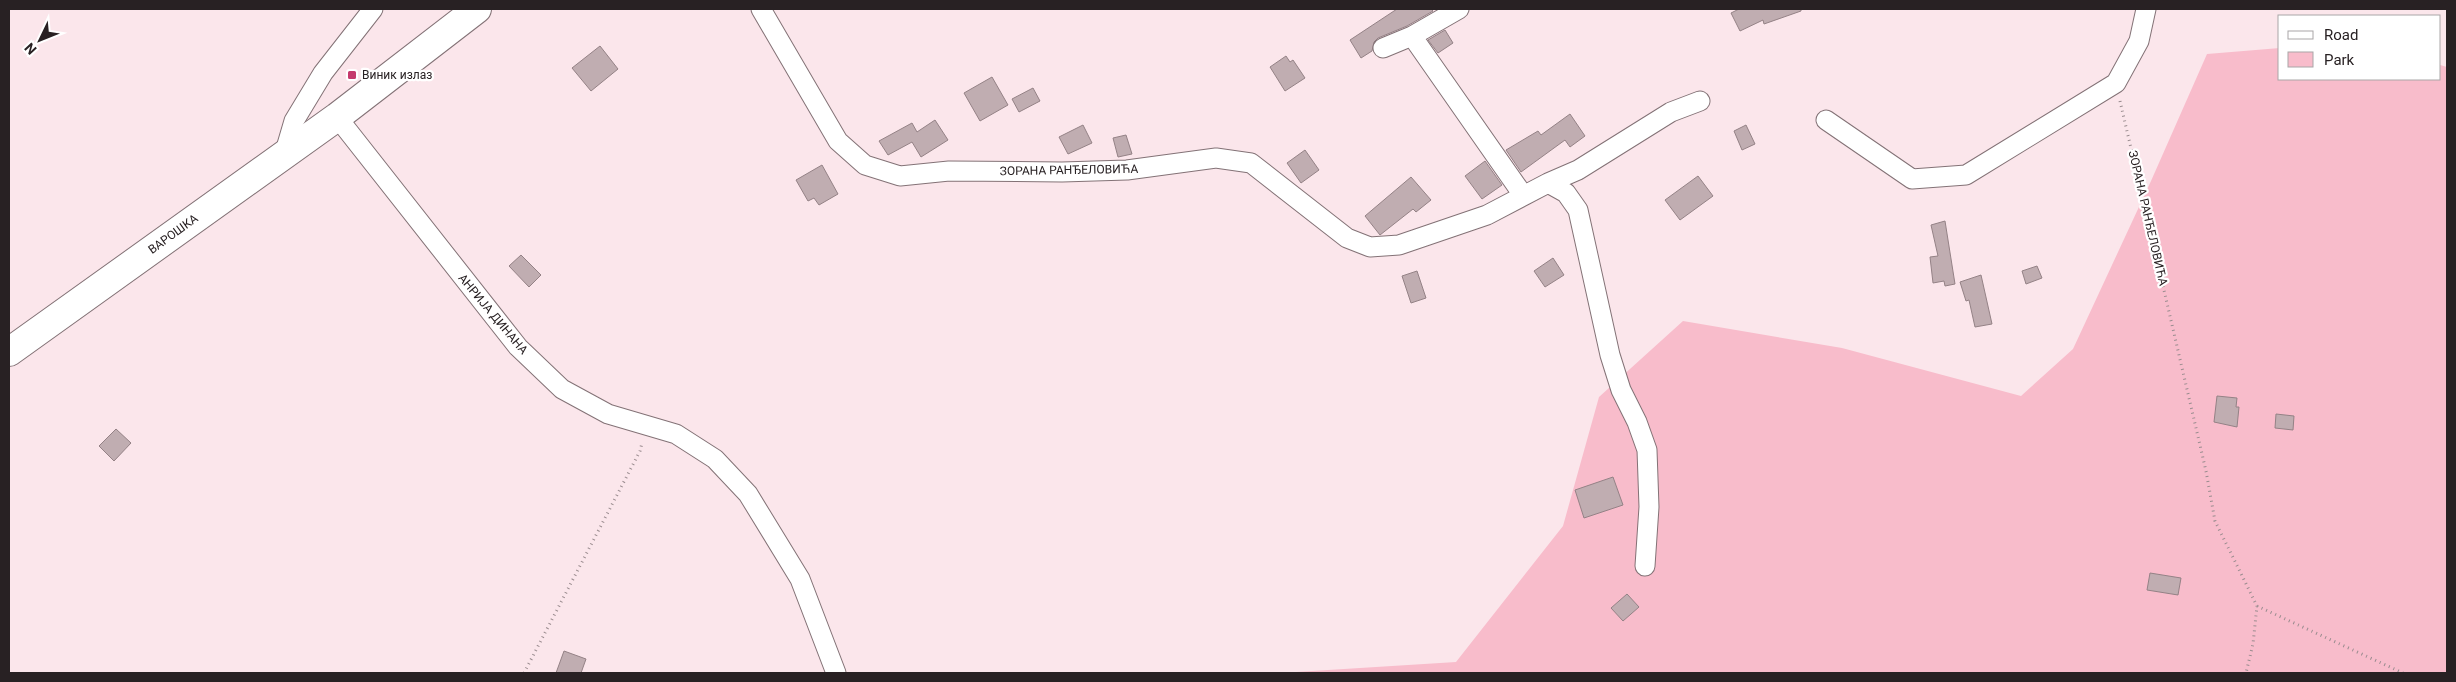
<svg xmlns="http://www.w3.org/2000/svg" width="2456" height="682" viewBox="0 0 2456 682" font-family="Roboto,sans-serif">
<rect width="100%" height="100%" fill="#fbe6eb"/>
<!-- green -->
<path fill="#f8bccb" d="M2280 48V79H2440V65L2447 67V673H1280L1456 662 1563 526 1599 397 1683 321 1842 348 2021 396 2073 349 2151 181 2207 54Z"/>
<!-- building -->
<path fill="#c0adb1" stroke="#948286" d="M1397 9H1431L1433 11 1407 26 1378 38 1374 42 1372 51 1361 58 1350 40Z
M1739 9H1801V11L1764 24 1763 20 1740 31 1731 13Z
M1445 30 1453 43 1438 53 1428 40Z
M600 46 618 69 591 91 572 68Z
M1286 56 1290 62 1293 60 1305 78 1285 91 1270 67Z
M992 77 1008 105 980 121 964 93Z
M1033 88 1040 101 1019 112 1012 99Z
M1570 114 1585 136 1570 147 1565 140 1521 172 1506 150 1538 131 1541 135Z
M935 120 948 140 921 157 912 142 888 155 879 141 912 123 917 132Z
M1083 125 1092 143 1068 154 1059 137Z
M1746 125 1755 144 1742 150 1734 131Z
M1126 135 1132 154 1118 157 1113 138Z
M1305 150 1319 170 1301 183 1287 163Z
M1485 161 1502 185 1482 199 1465 176Z
M822 165 838 194 819 205 814 198 808 201 796 180Z
M1698 176 1713 196 1680 220 1665 200Z
M1411 177 1431 200 1416 212 1413 209 1380 235 1365 216Z
M1945 221 1955 284 1945 286 1944 281 1933 283 1930 257 1938 256 1931 225Z
M521 255 541 275 529 287 509 266Z
M1553 258 1564 275 1545 287 1534 271Z
M2037 266 2042 278 2026 284 2022 271Z
M1417 271 1426 298 1411 303 1402 276Z
M1981 275 1992 324 1975 327 1969 300 1966 301 1960 282Z
M2217 396 2237 398 2236 407H2239L2237 427 2214 422Z
M2276 414 2294 416 2293 430 2275 428Z
M116 429 131 443 114 461 99 446Z
M1613 477 1623 505 1584 518 1575 490Z
M2150 573 2181 578 2178 595 2147 590Z
M1627 594 1639 607 1623 621 1611 608Z
M564 651 586 659 581 673H556Z"/>
<g fill="none" stroke-linecap="round" stroke-linejoin="round">
<defs>
<path id="street" d="M761 9 838 141 865 165 900 176 949 171 1062 172 1127 170 1216 158 1251 163 1347 238 1370 247 1399 245 1487 215 1548 183 1578 170 1671 112 1700 101
M1412 36 1523 195
M1383 48 1412 36 1459 9
M337 117 518 347 562 389 608 414 676 434 715 459 748 494 800 579 836 673
M1826 120 1912 179 1966 175 2116 83 2139 41 2146 9
M284 155 294 121 323 73 373 9
M1548 183 1566 193 1578 210 1610 355 1621 390 1637 422 1647 450 1649 507 1645 566"/>
<path id="secondary" d="M9 352 337 117 477 9"/>
</defs>
<!-- street casing -->
<use href="#street" stroke="#837276" stroke-width="21"/>
<!-- secondary casing -->
<use href="#secondary" stroke="#837276" stroke-width="30"/>
<!-- path -->
<path stroke="#9a8c8f" stroke-width="3" stroke-dasharray="1 4" stroke-linecap="butt" d="M2120 101 2206 471 2215 521 2257 606 2253 644 2246 673
M2257 606 2403 673
M524 673 640 451 642 443"/>
<!-- street -->
<use href="#street" stroke="#fff" stroke-width="19"/>
<!-- secondary -->
<use href="#secondary" stroke="#fff" stroke-width="28"/>
</g>
<!-- markers -->
<rect fill="#c5396c" stroke="#fff" stroke-width="2" x="347" y="70" width="10" height="10" rx="2.5"/>
<g text-anchor="middle" dominant-baseline="central" stroke-width="4.5" stroke-linejoin="round" paint-order="stroke">
<!-- poi labels -->
<g font-size="12" fill="#282123" stroke="#fff" text-anchor="start">
<text x="362" y="75">Виник излаз</text>
</g>
<!-- street labels -->
<g font-size="12" fill="#282123" stroke="#fff">
<text transform="translate(1069 170) rotate(-1)">ЗОРАНА РАНЂЕЛОВИЋА</text>
<text transform="translate(2148 218) rotate(77)">ЗОРАНА РАНЂЕЛОВИЋА</text>
<text transform="translate(173 234) rotate(-36)">ВАРОШКА</text>
<text transform="translate(493 314) rotate(50)">АНРИЈА ДИНАНА</text>
</g>
</g>
<!-- border -->
<rect width="2456" height="682" fill="none" stroke="#282123" stroke-width="20"/>
<!-- legend -->
<rect x="2278" y="15" width="162" height="65" fill="#ffffff" stroke="#a9a6a7"/>
<rect x="2288" y="31" width="25" height="8" fill="#ffffff" stroke="#a9a6a7"/>
<text x="2324" y="40" font-size="15" fill="#282123">Road</text>
<rect x="2288" y="52" width="25" height="15" fill="#f8bccb" stroke="#a9a6a7"/>
<text x="2324" y="65" font-size="15" fill="#282123">Park</text>
<!-- north arrow -->
<g transform="translate(40 40) rotate(227)" stroke="#ffffff" stroke-width="4" paint-order="stroke">
<path d="M0-4L9 19L0 12L-9 19Z" fill="#282123"/>
<text y="-8" font-size="14" font-weight="bold" text-anchor="middle" fill="#282123">N</text>
</g>
</svg>
